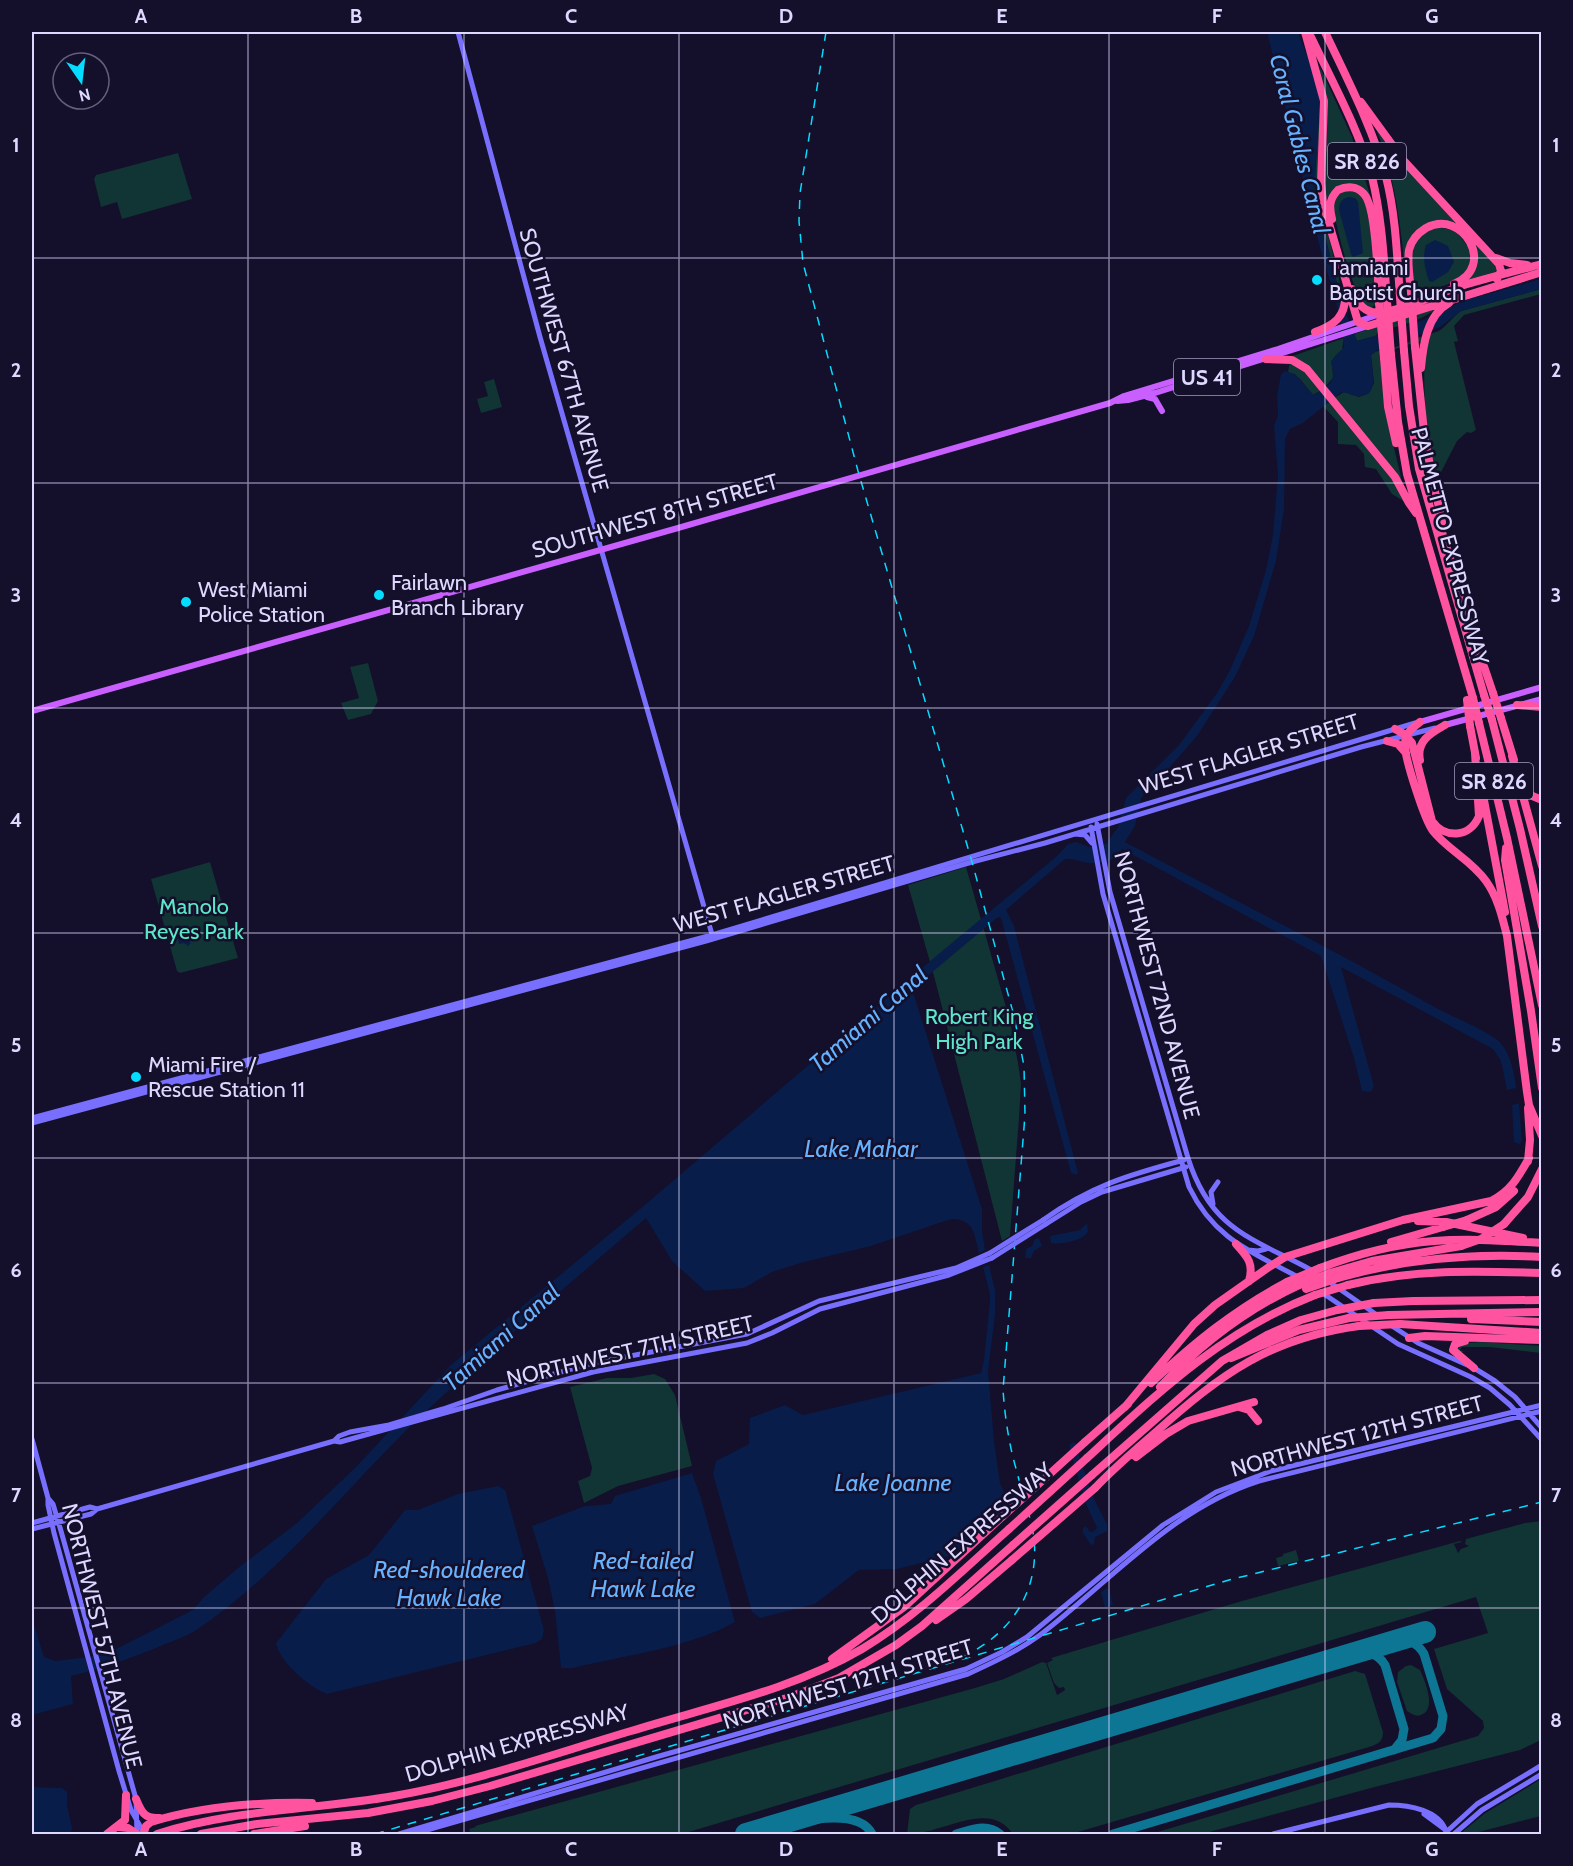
<svg xmlns="http://www.w3.org/2000/svg" width="1573" height="1866" viewBox="0 0 1573 1866" font-family="Cabin,sans-serif">
<rect width="100%" height="100%" fill="#140f2a"/>
<!-- green -->
<path fill="#113434" d="M1321 69 1352 137 1371 198 1355 185 1325 199 1319 70Z
M1320 100 1319 201 1337 269 1343 297 1342 303 1314 193Z
M1374 124 1462 228 1445 222 1414 237 1409 293 1407 295C1402 235 1397 179 1374 124Z
M178 153 192 199 122 219 117 202 101 207 94 179 96 175Z
M1352 190 1364 198 1371 231 1377 303 1370 309C1352 299 1339 232 1333 211 1334 197 1338 192 1352 190Z
M1437 227 1456 231 1471 250 1470 267 1458 280 1419 296 1413 291C1411 261 1403 240 1437 227Z
M1473 242 1495 262 1498 271 1467 280Z
M1541 289V294L1464 315 1454 326 1458 341 1454 342 1476 430 1471 433 1467 432 1457 441 1439 476 1435 477C1427 432 1421 389 1426 344L1418 341 1381 354 1389 427 1402 481 1334 398 1344 392 1359 397 1369 393 1374 383 1371 355 1375 352 1439 331C1447 326 1452 317 1461 311Z
M1441 305C1425 320 1399 327 1378 331L1376 336 1357 341 1354 334Z
M1344 338 1342 350C1328 361 1333 362 1333 378L1325 387 1287 358Z
M1290 362 1297 364 1322 390 1313 395 1299 378 1288 372Z
M494 379 502 407 481 413 477 399 488 396 484 382Z
M1331 401 1394 479 1405 502 1392 494 1376 469 1365 467 1364 454 1356 445 1338 444V422L1323 406Z
M368 663 378 701 371 714 348 720 341 703 359 698 350 667Z
M210 862 238 958 180 973 177 971 151 879Z
M966 867 1010 1021 1018 1063 1021 1084 1019 1118 1010 1236 1002 1241 934 976 908 885Z
M1480 1342 1542 1346 1541 1353 1490 1347H1462L1460 1350 1464 1352H1459L1456 1347 1459 1344Z
M654 1374 665 1379 675 1395 692 1466 618 1486 584 1503 578 1481 590 1476 592 1468 570 1387 607 1378H631Z
M1541 1521V1740L1520 1750 1371 1788 1202 1834H1151L1478 1736 1484 1728 1483 1721 1447 1689 1434 1649 1488 1633 1476 1597 682 1834H471L469 1829 476 1827 475 1826 975 1688 1004 1679 1042 1662 1046 1663 1057 1695 1065 1690 1064 1687 1059 1688 1054 1683 1055 1680 1054 1683 1047 1663 1053 1660 1051 1658 1242 1601 1460 1541 1462 1542 1454 1544 1458 1553 1461 1549 1469 1546 1465 1544 1466 1539 1525 1523Z
M1296 1550 1299 1561 1278 1566 1276 1558 1283 1556V1554Z
M1411 1665 1420 1670C1425 1681 1437 1709 1421 1715 1416 1717 1412 1714 1407 1711L1397 1682 1398 1672 1406 1666Z
M1355 1671 1365 1674 1383 1732C1383 1742 1378 1744 1369 1747L1071 1834H1013C988 1798 942 1835 907 1834L910 1809 916 1805Z
M1541 1779V1816L1471 1834H1460L1484 1814Z"/>
<!-- water -->
<path fill="#081d4a" d="M1267 32H1298L1312 69 1320 100 1314 193 1342 303 1357 341 1409 326 1450 308 1460 302 1541 279V289L1461 311 1440 327 1378 350 1371 355C1371 368 1381 396 1359 396 1352 397 1348 391 1340 393L1303 423 1290 429 1285 439 1284 509 1276 561 1254 636 1235 677 1197 736 1156 783 1145 792 1141 799 1135 826 1125 842C1228 897 1331 948 1431 1005 1452 1017 1476 1025 1496 1039 1509 1048 1515 1073 1516 1088L1507 1090 1501 1061 1493 1049 1341 967 1374 1086 1371 1092 1362 1091 1354 1058 1321 956 1122 849 1116 858C1108 861 1099 864 1090 863 1081 863 1074 858 1065 859L1006 910 1014 926 1078 1173 1076 1175 1071 1173 1001 918 998 917 912 989 982 1209V1231L985 1250 979 1253C974 1235 975 1219 951 1219L871 1246 804 1262 772 1272 744 1288 705 1291 672 1261 646 1218C569 1284 491 1350 418 1419 345 1489 282 1572 198 1629 187 1636 173 1641 161 1646 129 1659 104 1668 71 1676L73 1704 32 1715V1618L44 1657 55 1661 104 1655 193 1610 204 1597 238 1568 297 1523 356 1467 451 1365 640 1209 941 952 1057 856 1068 844 1076 842 1089 847 1106 844 1118 827 1126 798 1179 745 1217 693 1230 670 1249 626 1266 570 1273 535 1278 475 1274 426 1278 416 1277 396 1281 374 1285 371 1295 374 1313 395C1320 393 1333 384 1333 375 1334 371 1331 366 1331 361L1344 347C1343 314 1325 269 1317 236 1300 168 1284 99 1267 32Z
M1349 197 1355 198 1358 202 1363 253 1353 257 1351 254 1339 210C1339 202 1342 199 1349 197Z
M1435 240 1448 246 1454 262 1448 272 1432 282 1429 281C1425 269 1422 258 1426 245Z
M180 931 188 935V939L191 943 188 946 184 943 179 944 176 933Z
M1519 1103 1522 1141 1519 1144 1514 1142 1512 1105Z
M1087 1223 1088 1232C1082 1241 1061 1245 1051 1243L1050 1236 1080 1230Z
M1039 1238 1042 1246 1034 1251 1031 1258H1025L1026 1249 1032 1246 1035 1239Z
M989 1265 995 1290V1315L988 1371 994 1441 1000 1483 1005 1494 1014 1501 962 1553 897 1569 859 1570 815 1604 760 1618 752 1612 713 1474 716 1461 749 1444 750 1418 785 1405 803 1415 981 1373 984 1360 990 1300 989 1290 983 1267Z
M1075 1442 1092 1495 1107 1524V1531L1095 1537 1094 1544 1091 1545 1083 1533V1528L1086 1526 1090 1532H1093L1097 1528 1085 1502 1070 1450V1444Z
M692 1473 701 1498 735 1622C692 1647 622 1656 573 1668H561L555 1611 548 1578 532 1526 585 1506 611 1504 615 1496Z
M498 1486 505 1490 544 1630 542 1639 536 1643 327 1694C309 1687 280 1663 276 1643L326 1579 369 1555 405 1510H418L458 1494Z
M1107 1588 1109 1589 1113 1605 1105 1608 1101 1592Z
M32 1787 62 1788 67 1792V1805L72 1828 71 1834H32Z"/>
<!-- pier -->
<path fill="#140f2a" d="M1409 323 1410 342 1381 352 1383 332Z"/>
<g fill="none" stroke-linecap="round" stroke-linejoin="round">
<!-- taxiway -->
<path stroke="#0c7694" stroke-width="9" d="M1352 1653C1366 1651 1377 1652 1385 1665L1404 1729 1402 1740 1394 1750
M747 1834C775 1828 856 1801 872 1834
M956 1834C972 1830 986 1823 1000 1834
M1113 1834 1433 1738 1441 1729 1443 1716 1424 1654C1416 1640 1406 1640 1391 1642"/>
<!-- runway -->
<path stroke="#0c7694" stroke-width="22" d="M746 1834 1425 1632"/>
<!-- secondary -->
<path stroke="#786fff" stroke-width="5" d="M458 32 540 337 713 938
M1097 824 1110 892 1188 1158C1211 1231 1253 1238 1313 1271
M1091 827 1103 894 1189 1187C1214 1239 1252 1252 1298 1277
M1075 834 1085 835 1092 843
M32 1118 712 935 1415 723
M32 1123 706 941 972 862 1045 843 1361 747 1435 728
M1213 1204 1211 1192 1218 1182
M1043 1220C1091 1186 1128 1175 1184 1160
M1046 1224 1081 1202 1102 1192 1186 1167
M1248 1250 1258 1251 1266 1249
M1328 1281 1377 1315
M1321 1292 1398 1344 1471 1377 1490 1388 1510 1405 1542 1440
M1392 1326 1418 1343 1474 1368 1495 1381 1515 1397 1542 1428
M32 1439 48 1498V1505L54 1533 119 1771 131 1810 144 1833
M334 1441 339 1436 350 1432 389 1425 443 1409 497 1390 593 1363 747 1334 819 1301 956 1268 990 1253
M48 1498 53 1504 61 1531 136 1799 137 1834
M32 1523 90 1507 97 1509
M32 1529 91 1514 97 1509 334 1441 340 1442 593 1372 747 1343 772 1333 820 1309 949 1275 992 1258
M1424 1814 1447 1831
M399 1834 656 1757 966 1669 1002 1652 1027 1637 1163 1525 1216 1492 1271 1471 1542 1405
M413 1834 968 1674C992 1663 1018 1651 1040 1635 1111 1581 1171 1509 1259 1481L1542 1411
M1273 1834 1389 1805C1409 1805 1439 1810 1446 1831
M1444 1834 1477 1804 1542 1765
M1454 1834 1482 1810 1542 1774"/>
<!-- primary -->
<path stroke="#c95fff" stroke-width="6" d="M1147 397 1155 399 1162 411
M1117 401 1128 400 1155 393 1368 326
M32 711 678 528 1110 403 1124 396 1278 349 1380 314
M1420 722 1542 687
M1445 725 1542 699"/>
<!-- highway -->
<path stroke="#ff539f" stroke-width="8" d="M1305 32 1324 101 1321 183 1323 203 1358 322 1368 326 1542 272
M1325 32C1347 79 1372 126 1386 177 1396 216 1397 257 1400 297
M1311 37C1333 83 1358 128 1372 177 1382 218 1384 260 1387 301
M1361 102 1404 161 1499 264 1501 271 1497 279
M1332 219C1329 207 1329 199 1338 190 1347 186 1357 186 1364 194 1377 208 1378 282 1379 303
M1496 258 1510 263 1527 265
M1352 289C1355 299 1360 309 1372 312 1391 316 1440 293 1461 286 1487 278 1515 271 1542 264
M1411 292C1410 279 1407 263 1409 250 1411 241 1418 233 1426 228 1463 208 1497 267 1454 284
M1315 332C1334 325 1346 317 1345 295
M1415 347 1425 441 1442 522
M1404 351 1409 406 1419 469 1484 695
M1391 355 1398 422 1407 474 1473 698
M1384 358 1388 407 1396 443
M1266 359 1292 360 1307 369 1395 477 1409 503 1416 513
M1421 368C1423 345 1427 315 1449 303
M1438 519 1473 634 1493 693
M1517 705 1542 707
M1501 718 1514 760
M1492 720 1520 829 1542 926
M1420 722C1412 728 1405 734 1405 744 1404 757 1425 821 1433 831 1448 850 1471 860 1486 881 1498 898 1502 916 1507 936L1527 1092 1529 1105 1542 1136
M1479 723 1507 838 1542 1005
M1470 726 1476 758
M1395 729 1404 734 1412 743 1432 821C1445 839 1470 838 1479 816L1475 753
M1387 741 1398 744 1406 753
M1512 756 1542 866
M1420 760C1416 741 1431 733 1445 725
M1522 784 1530 795 1542 800
M1483 795 1505 912
M1506 848 1505 860 1531 1011 1542 1088
M1528 1161 1530 1140 1528 1108
M1467 1220 1496 1207 1514 1191
M1418 1221 1446 1222 1523 1238
M1504 1224 1528 1197 1542 1169
M1391 1242 1443 1227
M1236 1244C1248 1257 1254 1264 1249 1281
M1320 1268C1357 1254 1395 1244 1434 1241 1470 1238 1506 1241 1542 1243
M1330 1273 1372 1261 1461 1246
M1338 1278C1404 1259 1472 1253 1542 1257
M1348 1285C1412 1269 1476 1271 1542 1273
M1374 1303 1413 1301 1542 1300
M1389 1315 1542 1312
M1471 1319 1542 1322
M1400 1324 1542 1333
M1409 1338 1425 1336 1542 1340
M1465 1341 1455 1344 1453 1350 1474 1368
M1231 1358 1299 1330 1349 1318
M1151 1383C1194 1343 1234 1310 1287 1282
M1160 1387C1201 1344 1245 1310 1299 1285
M1125 1407 1194 1324 1215 1305 1269 1267 1285 1257 1403 1220 1491 1201C1511 1191 1519 1176 1529 1158
M1239 1407 1249 1410 1258 1421
M1085 1442 1128 1404
M1136 1457 1166 1434 1188 1421 1254 1402
M1087 1458C1159 1392 1222 1331 1315 1295
M1092 1475 1222 1361 1267 1335 1301 1320 1337 1310
M1095 1488C1114 1468 1135 1450 1156 1432 1221 1374 1270 1338 1359 1326
M936 1620 966 1599 1012 1560
M832 1659 904 1607 1003 1516
M136 1799C141 1811 144 1819 159 1818
M118 1827 128 1828 137 1834
M144 1832 146 1826 151 1822C203 1806 258 1802 312 1803
M107 1834 125 1820 126 1795
M157 1834C234 1809 315 1810 394 1796 475 1782 553 1754 631 1731 708 1707 792 1690 862 1649 917 1616 962 1571 1009 1529
M201 1834 257 1824 368 1813 432 1801 490 1786 790 1697 839 1678 896 1645 922 1626 1013 1545
M254 1834 305 1826"/>
<!-- rail -->
<path stroke="#04ddff" stroke-width="1.5" stroke-dasharray="9 8" stroke-linecap="butt" d="M826 32 800 193 799 221 803 263 858 471 972 862 1014 1016 1024 1066 1025 1115 1003 1390C1005 1418 1009 1445 1017 1472 1022 1494 1031 1516 1034 1539 1040 1596 1005 1641 954 1660
M1312 1832 1313 1834
M375 1834 1229 1580 1542 1502"/>
<!-- secondary-bridge -->
<path stroke="#786fff" stroke-width="5" d="M990 1253 1043 1220
M992 1258 1046 1224"/>
<!-- highway-bridge -->
<path stroke="#ff539f" stroke-width="8" d="M1411 292 1415 347
M1400 297 1404 351
M1387 301 1391 355
M1379 303 1384 358
M1493 693 1501 718
M1484 695 1492 720
M1473 698 1479 723
M1467 700 1470 726
M1443 1227 1467 1220
M1461 1246 1481 1239 1504 1224
M1287 1282 1320 1268
M1299 1285 1330 1273
M1306 1289 1338 1278
M1315 1295 1348 1285
M1337 1310 1374 1303
M1349 1318 1389 1315
M1359 1326 1400 1324
M1003 1516 1085 1442
M1009 1529 1087 1458
M1013 1545 1092 1475
M1012 1560 1095 1488"/>
</g>
<!-- grid -->
<path fill="none" stroke="#ded8ff" stroke-width="1.5" stroke-opacity="0.55" d="M248 32V1834M464 32V1834M679 32V1834M894 32V1834M1109 32V1834M1325 32V1834M32 258H1542M32 483H1542M32 708H1542M32 933H1542M32 1158H1542M32 1383H1542M32 1608H1542"/>
<!-- markers -->
<g fill="#04ddff" stroke="#140f2a" stroke-width="2">
<circle cx="1317" cy="280" r="6"/>
<circle cx="379" cy="595" r="6"/>
<circle cx="186" cy="602" r="6"/>
<circle cx="136" cy="1077" r="6"/>
</g>
<g text-anchor="middle" dominant-baseline="central" stroke-width="5" stroke-linejoin="round" paint-order="stroke">
<!-- shield labels -->
<g fill="#140f2a" stroke="#a19cbf" stroke-width="1.5">
<rect x="1328" y="143" width="78" height="36" rx="4.5"/>
<rect x="1174" y="359" width="66" height="36" rx="4.5"/>
<rect x="1455" y="763" width="78" height="36" rx="4.5"/>
</g>
<g font-size="21" font-weight="bold" fill="#ded8ff">
<text x="1367" y="161">SR 826</text>
<text x="1207" y="377">US 41</text>
<text x="1494" y="781">SR 826</text>
</g>
<!-- poi labels -->
<g font-size="22" fill="#ded8ff" stroke="#140f2a" text-anchor="start">
<text x="1329" y="267">Tamiami<tspan x="1329" dy="25">Baptist Church</tspan></text>
<text x="391" y="582">Fairlawn<tspan x="391" dy="25">Branch Library</tspan></text>
<text x="198" y="589">West Miami<tspan x="198" dy="25">Police Station</tspan></text>
<text x="148" y="1064">Miami Fire /<tspan x="148" dy="25">Rescue Station 11</tspan></text>
</g>
<!-- street labels -->
<g font-size="22" fill="#ded8ff" stroke="#140f2a">
<text transform="translate(564 360) rotate(74)">SOUTHWEST 67TH AVENUE</text>
<text transform="translate(655 516) rotate(-16)">SOUTHWEST 8TH STREET</text>
<text transform="translate(1450 546) rotate(75)">PALMETTO EXPRESSWAY</text>
<text transform="translate(1249 754) rotate(-17)">WEST FLAGLER STREET</text>
<text transform="translate(784 894) rotate(-16)">WEST FLAGLER STREET</text>
<text transform="translate(1157 985) rotate(75)">NORTHWEST 72ND AVENUE</text>
<text transform="translate(630 1351) rotate(-13)">NORTHWEST 7TH STREET</text>
<text transform="translate(1357 1436) rotate(-15)">NORTHWEST 12TH STREET</text>
<text transform="translate(962 1543) rotate(-41)">DOLPHIN EXPRESSWAY</text>
<text transform="translate(102 1636) rotate(76)">NORTHWEST 57TH AVENUE</text>
<text transform="translate(848 1684) rotate(-17)">NORTHWEST 12TH STREET</text>
<text transform="translate(517 1743) rotate(-16)">DOLPHIN EXPRESSWAY</text>
</g>
<!-- park labels -->
<g font-size="22" fill="#5ce7c9" stroke="#140f2a">
<text x="194" y="906">Manolo<tspan x="194" dy="25">Reyes Park</tspan></text>
<text x="979" y="1016">Robert King<tspan x="979" dy="25">High Park</tspan></text>
</g>
<!-- water labels -->
<g font-size="24" font-style="italic" fill="#66b2ff" stroke="#140f2a">
<text transform="translate(1300 144) rotate(76)">Coral Gables Canal</text>
<text transform="translate(868 1019) rotate(-41)">Tamiami Canal</text>
<text x="861" y="1148">Lake Mahar</text>
<text transform="translate(501 1337) rotate(-42)">Tamiami Canal</text>
<text x="893" y="1482">Lake Joanne</text>
<text x="643" y="1560">Red-tailed<tspan x="643" dy="28">Hawk Lake</tspan></text>
<text x="449" y="1569">Red-shouldered<tspan x="449" dy="28">Hawk Lake</tspan></text>
</g>
</g>
<!-- border -->
<rect width="1573" height="1866" fill="none" stroke="#140f2a" stroke-width="66"/>
<!-- north arrow -->
<g transform="translate(81 81) rotate(166)"><circle r="28" fill="#140f2a" stroke="#655f7f" stroke-width="1.5"/>
<path d="M0-4.5L10 22L0 15L-10 22Z" fill="#04ddff"/>
<text y="-9" font-size="16" font-weight="bold" text-anchor="middle" fill="#ded8ff">N</text>
</g>
<rect x="33" y="33" width="1507" height="1800" fill="none" stroke="#ded8ff" stroke-width="2"/>
<g font-size="20" text-anchor="middle" font-weight="bold" fill="#ded8ff">
<text x="141" y="23">A</text>
<text x="356" y="23">B</text>
<text x="571" y="23">C</text>
<text x="786" y="23">D</text>
<text x="1002" y="23">E</text>
<text x="1217" y="23">F</text>
<text x="1432" y="23">G</text>
<text x="16" y="152">1</text>
<text x="1556" y="152">1</text>
<text x="16" y="377">2</text>
<text x="1556" y="377">2</text>
<text x="16" y="602">3</text>
<text x="1556" y="602">3</text>
<text x="16" y="827">4</text>
<text x="1556" y="827">4</text>
<text x="16" y="1052">5</text>
<text x="1556" y="1052">5</text>
<text x="16" y="1277">6</text>
<text x="1556" y="1277">6</text>
<text x="16" y="1502">7</text>
<text x="1556" y="1502">7</text>
<text x="16" y="1727">8</text>
<text x="1556" y="1727">8</text>
<text x="141" y="1856">A</text>
<text x="356" y="1856">B</text>
<text x="571" y="1856">C</text>
<text x="786" y="1856">D</text>
<text x="1002" y="1856">E</text>
<text x="1217" y="1856">F</text>
<text x="1432" y="1856">G</text>
</g>
</svg>
